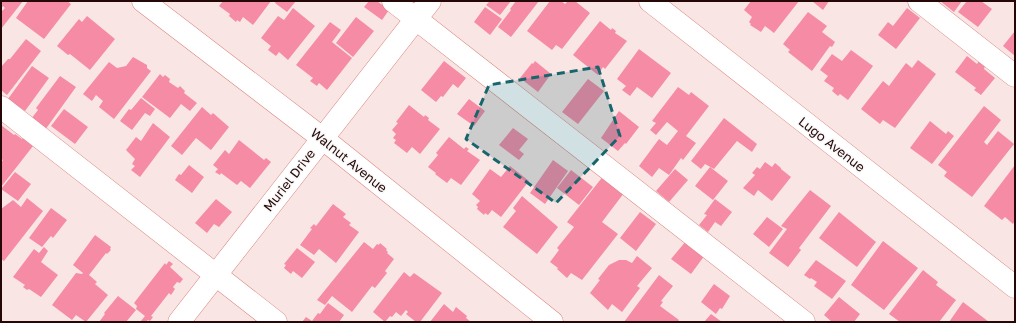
<svg xmlns="http://www.w3.org/2000/svg" width="1016" height="323" viewBox="0 0 1016 323" font-family="'Golos Text',sans-serif">
<rect width="100%" height="100%" fill="#f9e6e4"/>
<!-- building -->
<path fill="#f68ba5" d="M1 1H23L1 29V12L5 8 3 6 1 9Z
M28 1H67L71 4 44 39 16 18Z
M223 1H271L253 25 243 17 240 22 237 20 236 22 229 16 230 14 219 6Z
M276 1H296L287 12 275 3Z
M369 1H377L389 10 382 20 364 7Z
M490 1H511L500 15 486 5Z
M516 1H539L511 37 498 27 511 10 510 9Z
M550 1H561L565 4 568 1H575L590 13 562 49 556 45 552 50 527 31Z
M751 1H799L774 33 765 26 761 32 750 25 751 24 749 22 752 17 744 10Z
M812 1H829L823 10Z
M940 1H962L954 12Z
M967 1H981L992 9 978 27 958 12Z
M485 7 502 19 490 35 474 22Z
M293 8 315 26 288 60 279 52 276 56 268 50 271 46 261 38 278 16 284 20Z
M907 8 920 18 896 49 878 35 888 22 893 26Z
M808 12 827 26 822 32 835 42 832 47 830 46 812 71 788 52 790 50 783 44Z
M87 16 115 39 90 70 70 54 68 55 57 46 79 19 82 22Z
M356 17 374 31 353 57 336 43Z
M600 21 611 30 612 28 616 31 615 33 627 41 605 69 603 67 598 75 573 55Z
M330 22 341 30 332 42 352 58 327 90 319 83 317 86 310 81 313 78 296 65Z
M1015 31V56L1003 46Z
M26 39 41 51 7 95 1 90V67L8 59H10Z
M639 49 671 73 652 98 637 87 630 96 622 90 626 86 617 79Z
M851 50 873 66 848 100 840 94 838 96 832 91 834 88 824 81 828 76 820 70 832 54 842 61Z
M967 56 977 64 979 61 985 66 984 69 995 78 981 95 974 90 976 88 955 72Z
M133 57 147 65V68L151 71 114 119 99 107 103 101 96 95 92 101 83 94 109 62 117 68 126 66Z
M918 60 936 74 895 128 883 120 880 124 861 109 883 81 889 86 906 63 912 68Z
M444 61 466 78 458 88 453 84 443 97 441 96 436 102 421 90Z
M535 61 551 74 538 92 520 78 532 63 533 64Z
M32 66 49 78 25 111 16 105 13 108 5 103Z
M160 74 163 77 165 75 170 79 169 82 178 88 180 86 185 91 184 93 197 103 190 111 181 104 170 118 142 97Z
M60 76 76 87 45 130 31 119 38 110 36 108Z
M588 79 604 91 578 124 562 112Z
M678 87 689 95 691 92 709 106 686 136 696 143 683 160 681 158 669 175 659 168 652 177 639 166 659 139 667 145 678 131 667 122 656 135 650 130 656 123 652 121Z
M141 98 155 109 150 116 145 113 132 130 120 121 129 109 131 110Z
M469 99 485 111 474 126 457 114Z
M409 105 424 117 425 115 429 118 428 120 440 129 420 154 412 147 407 153 394 143 396 140 393 138 396 134 392 130 398 123 396 122Z
M984 106 1001 120 984 142 987 145 998 131 1014 144 972 197 944 176 947 172 938 165Z
M202 107 211 115 213 113 229 127 211 150 196 138 182 155 171 146Z
M64 109 88 127 75 144 51 126Z
M619 111 639 127 626 144 625 143 618 151 601 138Z
M724 118 757 144 752 152 737 141 714 169 705 164 701 169 691 161Z
M930 121 946 134 948 131 954 136 932 164 910 148Z
M153 123 170 137 140 177 131 170 135 166 132 164 135 159 126 150 136 137 141 141Z
M1 125 14 135 15 134 22 139 23 138 33 146 1 187V163L3 160 1 159Z
M513 128 528 139 519 150 524 154 519 160 499 145Z
M449 137 464 149 466 147 469 149 467 151 480 160 461 185 451 178 447 183 435 174 436 173 428 167 438 155 436 153Z
M239 140 264 160 266 158 271 162 250 188 241 181 237 185 221 173 220 175 215 172 218 169 213 165 225 150 229 154Z
M553 160 568 171 545 204 530 193Z
M765 162 772 167 775 163 781 168V169L791 177 772 201 758 190 754 196 743 188 755 175 752 173 757 167 760 169Z
M189 165 204 177 192 193 175 180 179 174 181 175Z
M1015 165V221L1013 224 1005 217 1002 220 984 206Z
M510 166 529 181 501 217 492 210 488 215 485 213 484 215 477 209 478 207 476 205 480 201 472 194 490 169 501 177Z
M710 167 728 181 713 200 695 186Z
M675 169 688 180 669 202 656 191Z
M571 170 593 187 579 205 557 188Z
M15 172 31 184 18 201 1 189Z
M604 175 624 193 602 222 618 234 582 280 571 273 567 278 557 269 558 268 550 262 559 250 557 248 574 227 567 222Z
M810 190 831 206 799 248 801 250 788 267 769 253 787 229 781 226Z
M522 196 558 227 537 254 503 227 516 211 513 208Z
M27 198 43 211 4 261 1 259V209L13 200 21 207Z
M216 199 232 212 219 227 214 224 207 233 195 223Z
M715 199 732 212 721 226 715 222 708 232 699 225 707 215 704 214Z
M333 204 346 214 343 217 351 223 349 225 359 232 336 263 319 249 314 255 300 245 312 229 310 228 314 224 316 226Z
M51 208 67 220 53 238 51 236 42 247 29 238Z
M640 212 656 224 636 251 620 238Z
M839 212 876 242 857 267 819 238Z
M767 217 783 229 769 247 753 234Z
M95 235 111 247 110 249 111 250 107 254 106 253 89 275 97 282 95 284 108 295 86 322 76 315 72 320 52 305 76 273 82 274 83 273 73 265Z
M686 241 705 255 691 274 671 259Z
M883 241 918 268 884 310 851 285Z
M364 242 373 249 377 244 379 245 380 243 387 249 386 250 388 252 387 253 394 259 385 271 387 273 375 288 372 286 352 312 332 296 325 305 317 300Z
M44 247 48 251 41 262 58 275 41 297 29 289 27 290 23 287 25 285 13 277 34 249 39 253Z
M297 248 315 262 302 278 293 271 291 274 284 268 286 265 284 264Z
M637 256 652 268 637 286 640 288 622 312 612 304 608 310 590 293 600 280 598 279 609 265 619 260H626L632 263Z
M816 260 846 281 832 299 814 286 817 282 811 278 810 279 804 275Z
M169 261 173 264 170 267 183 279 180 283 177 282 173 287 175 289 171 295 169 293 151 316 153 317 150 321 148 320 146 322H140L145 316 136 309 137 306 134 303 165 263 166 265Z
M923 270 938 282 936 285 956 300 939 322H900L889 314Z
M404 272 410 277 414 273 442 293 420 322H416L406 314 408 312 406 310 401 316 396 312 392 317 390 316 385 322 373 312Z
M659 275 673 286 661 301 663 302 660 306 679 320 678 322H624Z
M714 284 730 296 722 309 720 308 716 314 701 302Z
M118 296 136 310 126 322H99L105 314 104 313Z
M839 297 860 314 854 322H832L824 315Z
M963 302 989 322H949Z
M328 303 344 315 339 322H302L306 317 312 321 318 313 320 314Z
M444 304 453 312 456 307 467 316 466 318 471 322H430Z
M711 314 722 322H704Z"/>
<g fill="none" stroke-linecap="round" stroke-linejoin="round">
<defs>
<path id="minor" d="M143 1 322 138 552 322
M393 1 804 322
M650 1 1015 287
M919 1 1015 76
M1 107 276 322
M179 322 430 1"/>
</defs>
<!-- minor casing -->
<use href="#minor" stroke="#da8680" stroke-width="23"/>
<!-- minor -->
<use href="#minor" stroke="#fff" stroke-width="22"/>
</g>
<!-- marked area -->
<path fill="#18656d" fill-opacity="0.2" stroke="#18656d" stroke-width="3" stroke-dasharray="8 5" stroke-linejoin="round" d="M598 67 620 136 556 203 466 139 489 85Z"/>
<g text-anchor="middle" dominant-baseline="central" stroke-width="3" stroke-linejoin="round" paint-order="stroke">
<!-- street labels -->
<g font-size="13" fill="#260707" stroke="#f8f8f8">
<text transform="translate(832 144) rotate(38)">Lugo Avenue</text>
<text transform="translate(349 160) rotate(39)">Walnut Avenue</text>
<text transform="translate(289 180) rotate(-52)">Muriel Drive</text>
</g>
</g>
<!-- border -->
<rect width="1016" height="323" fill="none" stroke="#260707" stroke-width="4"/>
</svg>
